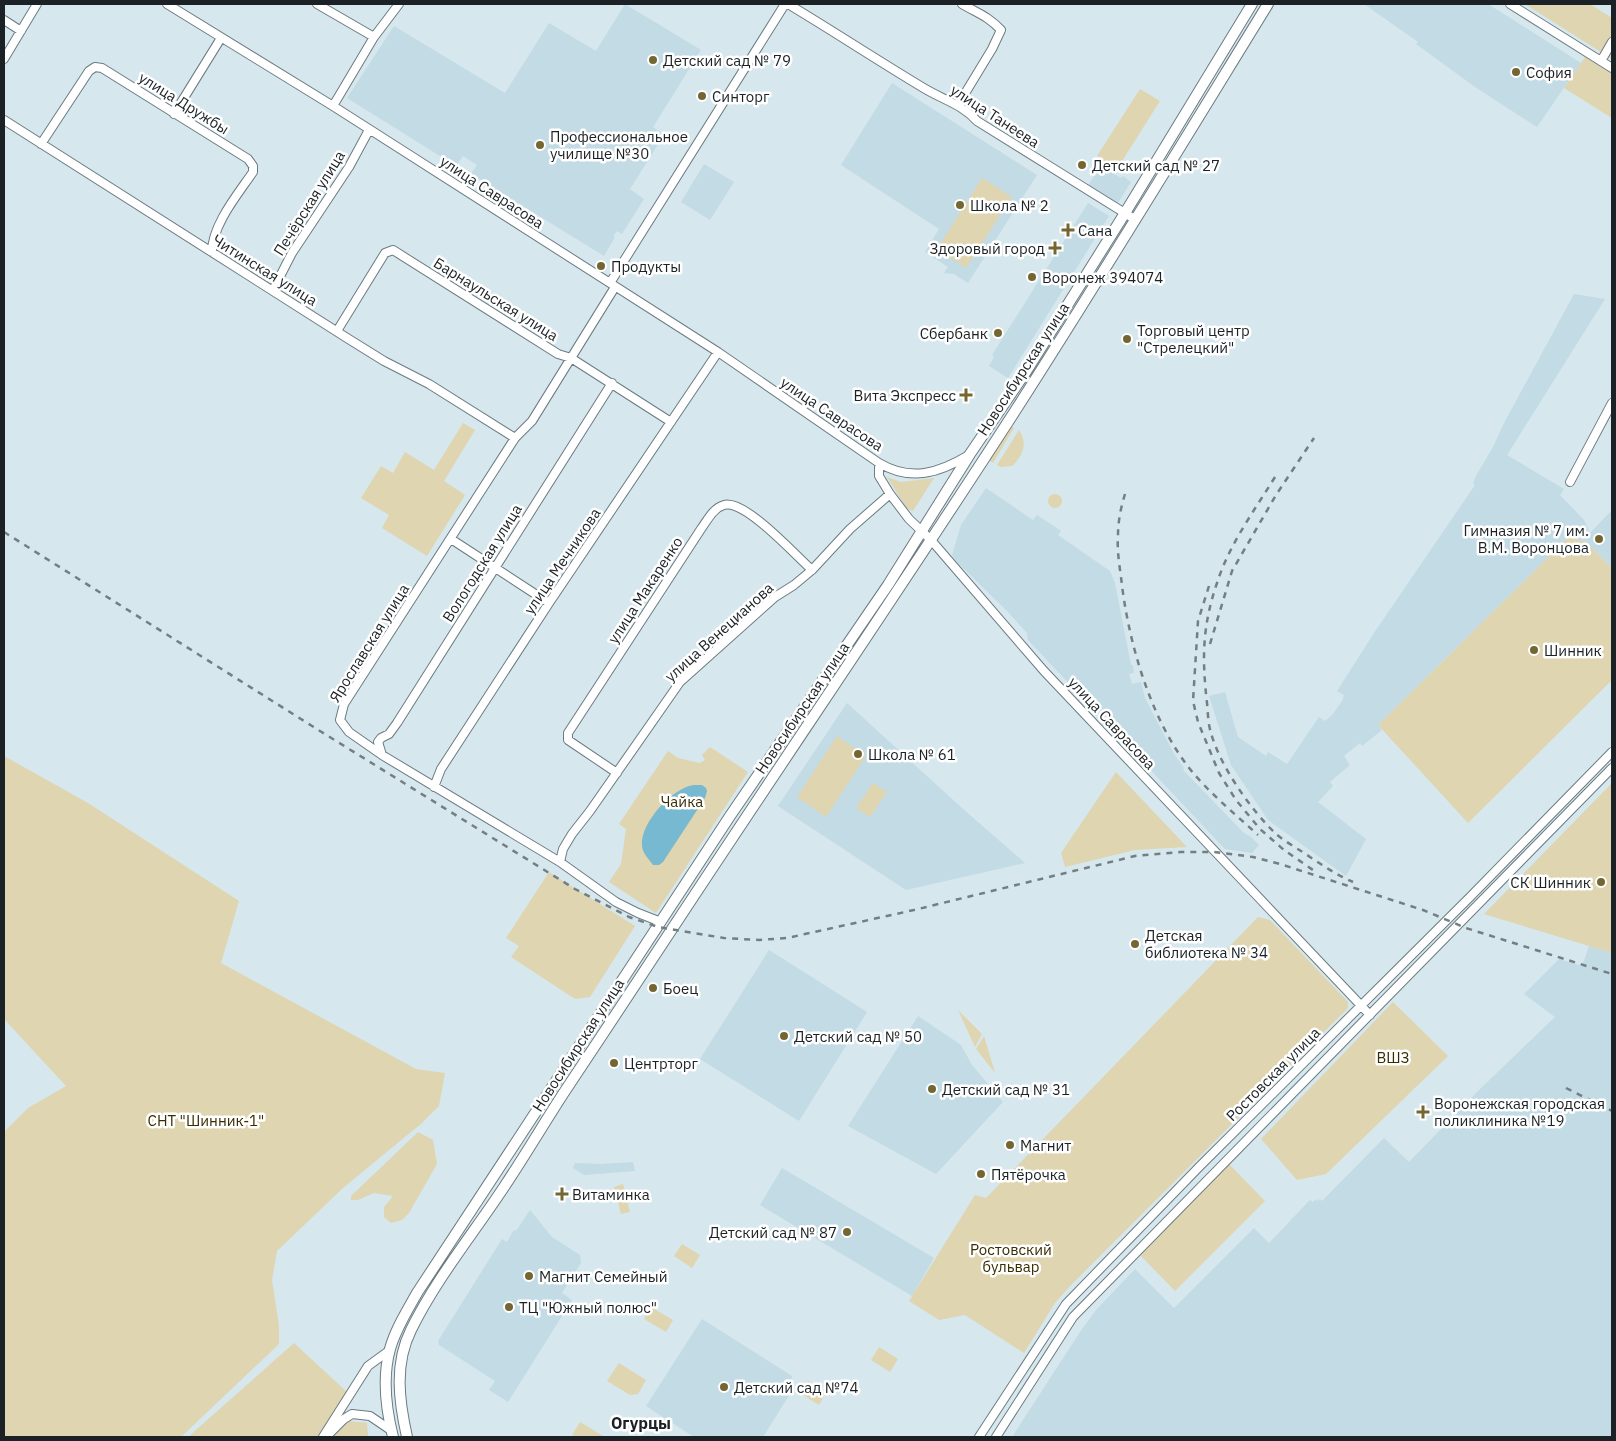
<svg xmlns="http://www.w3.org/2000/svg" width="1616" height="1441" viewBox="0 0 1616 1441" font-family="'IBM Plex Sans',sans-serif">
<rect width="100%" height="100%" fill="#d6e7ee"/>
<!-- built -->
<path fill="#c2dbe5" d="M625 4 701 50 653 127 664 135 630 189 644 199 622 234 617 231 613 236 615 237 604 256 471 174 477 165 463 156 456 166 347 98 394 26 505 93 549 23 596 51Z
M1364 4H1488L1581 63 1537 127 1475 87 1416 44 1418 42Z
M892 83 1037 175 968 283 954 274 944 273 948 267 925 252 939 229 841 165Z
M704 164 734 182 710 220 681 202Z
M1101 166 1121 178 1123 176 1131 182 1116 206 1087 187Z
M1088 203 1109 216 1008 378 989 366 994 357 992 355Z
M1574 294 1605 299 1507 455 1564 489 1560 495 1584 520 1590 533 1612 510V568L1584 540 1581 543 1572 534 1378 725 1382 730 1362 746 1360 743 1344 756 1350 765 1330 782 1333 786 1318 802 1366 839 1346 876 1268 820 1231 765 1209 696 1225 692 1238 737 1266 756 1268 752 1287 764 1319 717 1325 721 1332 715 1342 701 1344 695 1337 691 1376 630 1475 485 1473 483 1476 476 1493 447 1504 423Z
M986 488 1033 520 1037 515 1061 531 1058 535 1110 571 1115 583 1131 665H1133L1134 673 1129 674 1132 684 1141 682 1145 698 1174 754 1184 768 1183 770 1244 833 1251 837 1259 845 1252 853 1225 849 1028 640 1027 633 1007 611 955 560 952 555 961 525Z
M847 703 962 808 1025 863 906 890 778 806Z
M1589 946 1612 953V1437H1012L1080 1332 1096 1310 1135 1269 1174 1308 1254 1228 1269 1243 1310 1200 1313 1202 1316 1199 1317 1201 1320 1199 1322 1201 1384 1138 1409 1162 1478 1091 1555 1017 1524 994 1559 959 1582 966Z
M769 950 867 1012 799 1121 700 1059Z
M918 1016 961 1045 972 1065 1003 1102 936 1174 848 1126Z
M633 1162 635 1171 584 1175 573 1168 575 1163 601 1164Z
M782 1168 934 1258 912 1296 760 1205Z
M530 1210 552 1237 580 1255 581 1263 562 1293 572 1300 508 1402 489 1390 495 1381 439 1345 438 1341 502 1239 507 1242 514 1230 516 1231Z
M702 1319 792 1376 788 1397 763 1437H694L646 1406Z"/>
<!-- green -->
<path fill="#dfd5b0" d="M1525 4H1590L1612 18V59Z
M1585 57 1612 74V118L1564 88Z
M1140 89 1160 101 1117 169 1097 156Z
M982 178 1012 197 966 268 937 249Z
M463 423 475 430 444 481 465 495 427 556 382 528 389 515 361 498 381 466 393 473 405 452 434 470Z
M1010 425 1014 428 993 463 989 460Z
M1019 430C1028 443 1023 456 1012 466L1001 467 997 465Z
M887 477 901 482 934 478 913 511 907 509Z
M1048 501a7 7 0 1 1 14 0a7 7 0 1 1-14 0Z
M1572 534 1581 542 1584 540 1612 568V680L1468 823 1378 725Z
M837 736 866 756 826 817 797 797Z
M710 747 748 772 656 913 609 882 621 864 626 829 619 824 668 751 678 758 700 763 705 760 702 755Z
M4 756 88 803 239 901 221 963 416 1069 445 1073 439 1106 422 1123 343 1188 277 1251 272 1280 279 1326V1344L181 1437H4V1132L28 1108 66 1086 4 1019Z
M1116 772 1187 847 1135 850 1065 867 1061 853Z
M873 783 887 792 870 817 856 808Z
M1612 783V953L1484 914Z
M549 872 635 926 590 997 575 999 511 957 519 946 506 938Z
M1258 917 1270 920 1348 1002V1008L1071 1285 1055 1303 1024 1353 965 1315 939 1320 909 1301 975 1195 986 1198Z
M1393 1002 1448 1056 1326 1174 1297 1180 1261 1139Z
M958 1010 982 1034 975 1047Z
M984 1036 995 1073 976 1049Z
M418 1132 433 1140 437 1164 409 1213 402 1220 391 1223 384 1217V1207L393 1196 374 1193 358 1200H351V1196Z
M1228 1163 1265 1201 1175 1291 1139 1254Z
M623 1184 630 1212 621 1214 614 1187Z
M682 1244 700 1255 692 1268 674 1256Z
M651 1307 673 1320 666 1332 644 1319Z
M294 1343 347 1392 317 1437H188Z
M879 1347 898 1359 890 1372 871 1360Z
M619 1363 646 1380 638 1394 630 1395 607 1381Z
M808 1381 826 1393 819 1405 800 1393Z
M349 1421 367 1423 368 1437H333L337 1432Z
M580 1422 603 1436 602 1437H576L572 1435Z"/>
<!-- water -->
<path fill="#77b9d0" d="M694 785H702L706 788 707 791 705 798 663 862 659 865H653C649 859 642 853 642 845 640 823 673 787 694 785Z"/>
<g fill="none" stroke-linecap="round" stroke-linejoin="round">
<defs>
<path id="minor" d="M167 4 333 106 718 352 879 463V476L890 494 909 519 931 540 1044 671 1370 1015
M317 4 374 37
M788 4C833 31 877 60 922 87 941 99 962 104 977 121L1136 220
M1510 4 1612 68
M4 20 21 31
M4 59 37 4
M1601 61 1612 42
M958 105 992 49 1001 30C988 16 977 13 962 4
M333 106 374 37 399 4
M174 114 221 38
M4 120 347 338 384 361 429 384 515 438
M41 144 89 71 95 67 102 68 248 159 253 166V172C238 194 212 225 212 252
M610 283 785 4
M615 287 532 421 515 438 344 704 340 720 349 732 382 755 560 862 616 902 638 913 661 922
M273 290 292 253 349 167 369 130
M337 331 385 253 393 250 558 354 571 358 671 422
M879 463C911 482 939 473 969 455
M1570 482 1612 403
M451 539 549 603
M382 755 378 742 381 738 389 734 397 723 612 383
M617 773 568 740V733L701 529C707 521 713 508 724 505 745 499 796 556 812 570
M434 787 441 769 549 603 718 352
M560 862 563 849 572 834 590 811 680 682 775 597 794 585 812 570 850 529 890 494
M329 1434 344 1419 352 1414 370 1416 392 1431
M323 1437 368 1366 390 1350
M979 1437 1066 1304 1200 1166 1470 897 1612 752
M996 1437 1073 1317 1612 768"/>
<path id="major" d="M393 1437C386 1409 382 1378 390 1349 395 1330 407 1311 417 1293L730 816 888 585 970 454 1025 373 1125 213 1252 4
M407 1437C399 1401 394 1364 411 1330 436 1279 473 1234 504 1187 524 1157 543 1125 563 1094 602 1035 641 977 680 917 792 747 907 579 1017 408 1103 274 1185 139 1268 4"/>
</defs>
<!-- minor casing -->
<use href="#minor" stroke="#6b7b81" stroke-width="10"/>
<!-- major casing -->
<use href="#major" stroke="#6b7b81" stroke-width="12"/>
<!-- minor -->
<use href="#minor" stroke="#fff" stroke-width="8"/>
<!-- major -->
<use href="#major" stroke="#fff" stroke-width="10"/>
<!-- rail -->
<path stroke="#737f83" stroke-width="2.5" stroke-dasharray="6 6" stroke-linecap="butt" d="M1275 477C1254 511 1229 545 1217 583 1202 627 1202 659 1207 703 1208 713 1208 724 1211 733 1220 766 1251 810 1276 834 1283 840 1293 846 1301 851 1318 862 1334 874 1353 882
M1125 494C1121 507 1118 521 1118 535 1117 549 1119 563 1121 577 1128 642 1151 723 1194 774 1213 796 1236 815 1258 835
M4 532 320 731 575 889 629 917 658 927 724 938 759 940 787 938 914 910 1135 856 1180 852H1214L1253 857 1280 864 1423 910 1466 928 1612 974
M1209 586 1198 621 1193 701 1198 722 1219 773 1236 800 1260 829 1284 850 1313 870
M1210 644 1232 571 1276 495 1314 438
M1566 1088 1612 1111"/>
</g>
<!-- markers -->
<g fill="#736633" stroke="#fff" stroke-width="2">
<circle cx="653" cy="60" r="5"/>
<circle cx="1516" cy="72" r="5"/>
<circle cx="702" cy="96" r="5"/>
<circle cx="540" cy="145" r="5"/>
<circle cx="1082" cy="165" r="5"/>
<circle cx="960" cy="205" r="5"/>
<path d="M1065.5 222.5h5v5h5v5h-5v5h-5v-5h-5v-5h5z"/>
<path d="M1052.5 240.5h5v5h5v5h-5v5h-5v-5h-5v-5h5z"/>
<circle cx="601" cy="266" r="5"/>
<circle cx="1032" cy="277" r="5"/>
<circle cx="998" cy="333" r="5"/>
<circle cx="1127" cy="339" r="5"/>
<path d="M963.5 387.5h5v5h5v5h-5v5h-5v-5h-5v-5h5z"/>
<circle cx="1599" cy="539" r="5"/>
<circle cx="1534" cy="650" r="5"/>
<circle cx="858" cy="754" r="5"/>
<circle cx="1601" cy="882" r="5"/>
<circle cx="1135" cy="944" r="5"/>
<circle cx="653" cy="988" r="5"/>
<circle cx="784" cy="1036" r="5"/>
<circle cx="614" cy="1063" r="5"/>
<circle cx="932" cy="1089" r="5"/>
<path d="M1420.5 1104.5h5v5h5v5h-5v5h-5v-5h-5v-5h5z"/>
<circle cx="1010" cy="1145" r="5"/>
<circle cx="981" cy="1174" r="5"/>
<path d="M559.5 1186.5h5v5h5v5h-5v5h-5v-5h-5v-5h5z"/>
<circle cx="847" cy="1232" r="5"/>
<circle cx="529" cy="1276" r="5"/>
<circle cx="509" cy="1307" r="5"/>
<circle cx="724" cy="1387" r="5"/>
</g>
<g text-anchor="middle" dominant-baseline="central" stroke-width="5" stroke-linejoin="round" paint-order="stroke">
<!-- poi labels -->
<g font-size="15" fill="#1b2124" stroke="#fff" text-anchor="start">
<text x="663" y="60">Детский сад № 79</text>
<text x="1526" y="72">София</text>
<text x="712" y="96">Синторг</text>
<text x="550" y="136">Профессиональное<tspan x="550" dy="17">училище №30</tspan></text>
<text x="1092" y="165">Детский сад № 27</text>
<text x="970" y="205">Школа № 2</text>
<text x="1078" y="230">Сана</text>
<text x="1045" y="248" text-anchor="end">Здоровый город</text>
<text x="611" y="266">Продукты</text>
<text x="1042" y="277">Воронеж 394074</text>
<text x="1137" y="330">Торговый центр<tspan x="1137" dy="17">"Стрелецкий"</tspan></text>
<text x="988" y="333" text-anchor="end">Сбербанк</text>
<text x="956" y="395" text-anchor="end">Вита Экспресс</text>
<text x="1589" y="530" text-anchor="end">Гимназия № 7 им.<tspan x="1589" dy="17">В.М. Воронцова</tspan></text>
<text x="1544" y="650">Шинник</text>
<text x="868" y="754">Школа № 61</text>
<text x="1591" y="882" text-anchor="end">СК Шинник</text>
<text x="1145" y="935">Детская<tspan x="1145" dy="17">библиотека № 34</tspan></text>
<text x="663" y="988">Боец</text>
<text x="794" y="1036">Детский сад № 50</text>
<text x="624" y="1063">Центрторг</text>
<text x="942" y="1089">Детский сад № 31</text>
<text x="1434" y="1103">Воронежская городская<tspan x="1434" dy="17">поликлиника №19</tspan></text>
<text x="1020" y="1145">Магнит</text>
<text x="991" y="1174">Пятёрочка</text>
<text x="572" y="1194">Витаминка</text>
<text x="837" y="1232" text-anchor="end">Детский сад № 87</text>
<text x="539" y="1276">Магнит Семейный</text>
<text x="519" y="1307">ТЦ "Южный полюс"</text>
<text x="734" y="1387">Детский сад №74</text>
</g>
<!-- street labels -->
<g font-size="15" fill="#1b2124" stroke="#fff">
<text transform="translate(184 103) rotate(32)">улица Дружбы</text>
<text transform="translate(995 116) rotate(33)">улица Танеева</text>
<text transform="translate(492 192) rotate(33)">улица Саврасова</text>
<text transform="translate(309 203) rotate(-58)">Печёрская улица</text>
<text transform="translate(265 270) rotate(32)">Читинская улица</text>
<text transform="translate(496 299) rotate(32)">Барнаульская улица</text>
<text transform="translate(1023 369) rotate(-57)">Новосибирская улица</text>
<text transform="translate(832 414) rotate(34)">улица Саврасова</text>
<text transform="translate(562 561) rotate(-56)">улица Мечникова</text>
<text transform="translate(482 563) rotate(-58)">Вологодская улица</text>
<text transform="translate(645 590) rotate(-57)">улица Макаренко</text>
<text transform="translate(719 632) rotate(-42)">улица Венецианова</text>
<text transform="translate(369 643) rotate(-58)">Ярославская улица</text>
<text transform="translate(802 708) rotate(-56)">Новосибирская улица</text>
<text transform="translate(1112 723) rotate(47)">улица Саврасова</text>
<text transform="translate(578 1045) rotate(-57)">Новосибирская улица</text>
<text transform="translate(1273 1074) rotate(-45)">Ростовская улица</text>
</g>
<!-- park labels -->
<g font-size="15" fill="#382d00" stroke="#fff">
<text x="682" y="801">Чайка</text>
<text x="1393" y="1057">ВШЗ</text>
<text x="206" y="1120">СНТ "Шинник-1"</text>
<text x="1011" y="1249">Ростовский<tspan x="1011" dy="17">бульвар</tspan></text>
</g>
<!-- neighbourhood labels -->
<g font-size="16" font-weight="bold" fill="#1b2124" stroke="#fff">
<text x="641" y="1423">Огурцы</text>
</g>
</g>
<!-- border -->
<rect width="1616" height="1441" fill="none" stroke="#1b2124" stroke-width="10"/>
</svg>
